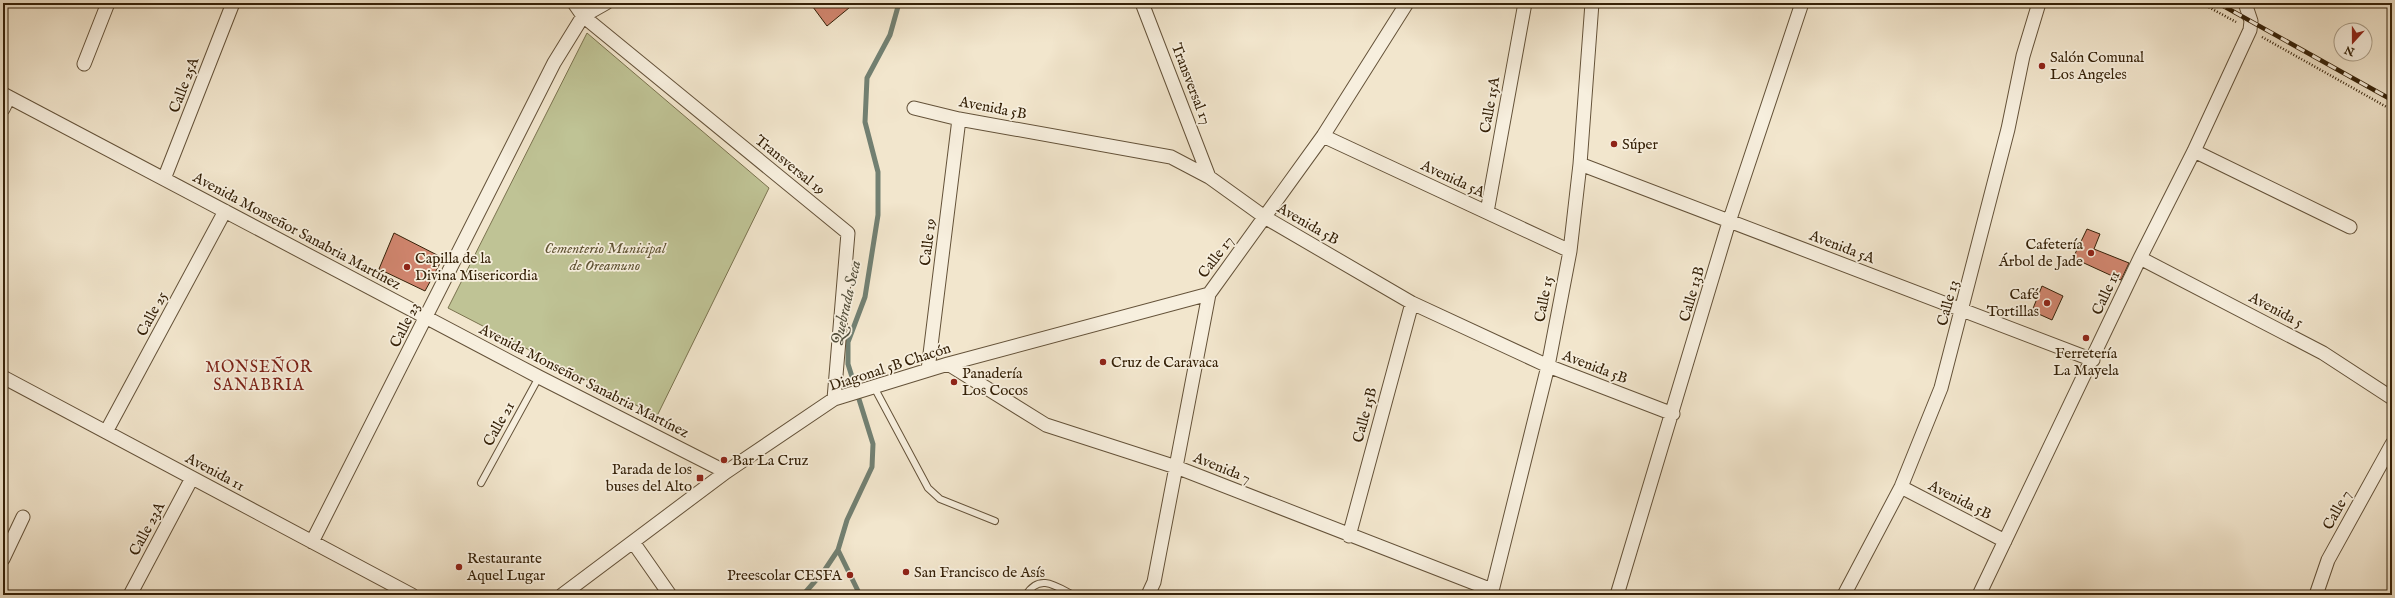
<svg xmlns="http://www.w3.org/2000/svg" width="2395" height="598" viewBox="0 0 2395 598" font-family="'IM FELL English',serif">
<rect width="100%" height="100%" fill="#f2e6cd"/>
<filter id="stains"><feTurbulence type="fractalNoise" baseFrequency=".005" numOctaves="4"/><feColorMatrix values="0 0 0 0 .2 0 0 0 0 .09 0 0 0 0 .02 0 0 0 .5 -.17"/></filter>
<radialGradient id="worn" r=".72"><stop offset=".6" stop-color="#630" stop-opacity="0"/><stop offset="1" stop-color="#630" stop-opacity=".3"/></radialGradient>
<!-- green -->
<path fill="#bfc395" stroke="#7a724e" d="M587 33 769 188 657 416 448 308Z"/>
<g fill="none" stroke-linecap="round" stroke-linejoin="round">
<!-- stream -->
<path stroke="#728072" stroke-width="5" d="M838 550 860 595
M803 595 824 571 838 550 847 520 872 467 873 444 848 364V342L865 297 878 215V172L865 122 867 78 890 35 899 3"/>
</g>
<!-- building -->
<path fill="#d0856e" stroke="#352108" d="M810 3H855L827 26Z
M2087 229 2100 234 2094 249 2129 263 2121 280 2073 258Z
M394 233 443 258 425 291 379 269Z
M2042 286 2063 296 2052 320 2032 311Z"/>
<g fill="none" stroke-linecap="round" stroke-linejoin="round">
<defs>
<path id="lane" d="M874 387 928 488 940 499 995 521
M481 483 539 377
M1026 595C1039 573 1056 586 1073 595"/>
<path id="street" d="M574 3 583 16 848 233 834 399
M1142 3 1209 177
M583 16 606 3
M84 64 108 3
M3 94 539 377 726 472
M914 108 959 119 1171 157 1209 177 1266 218 1412 303 1548 366 1673 414
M3 109 9 97
M1323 136 1570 251
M2194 151 2350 227
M1580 164 2093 360
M164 179 233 3
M1487 212 1525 3
M2140 258 2323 353 2392 398
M948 364 1046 425 1176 467 1492 590
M928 370 959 119
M3 377 412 595
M106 432 225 211
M1901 487 2005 541
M1349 536 1412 303
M312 542 554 63 583 16
M633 542 670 595
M3 559 23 517
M130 595 192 478
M562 595 726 472 834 399 948 364 1209 294
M1148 595 1154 582 1209 294 1323 136 1407 3
M1491 595 1548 366 1570 251 1580 164 1592 3
M1617 595 1729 222 1802 3
M1844 595 1901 487 1941 388 2008 129 2023 56 2039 3
M1979 595 2140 258 2194 151 2250 30 2251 21 2245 3
M2316 595 2328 560 2392 444"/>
</defs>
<!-- lane casing -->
<use href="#lane" stroke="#645239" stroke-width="8"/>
<!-- street casing -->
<use href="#street" stroke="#645239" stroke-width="15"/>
<!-- path -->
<path stroke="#352108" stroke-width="2.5" stroke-dasharray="1 2" stroke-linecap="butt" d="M2201 3 2236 22
M2262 37 2392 110"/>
<!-- lane -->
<use href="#lane" stroke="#f7efde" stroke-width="6"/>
<!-- street -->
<use href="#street" stroke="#f7efde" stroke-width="13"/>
<defs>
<path id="rail" d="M2218 3 2392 100"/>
</defs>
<!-- rail casing -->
<use href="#rail" stroke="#352108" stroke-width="4.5"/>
<!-- rail -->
<use href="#rail" stroke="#f7efde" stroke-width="3" stroke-dasharray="9" stroke-linecap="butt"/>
</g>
<!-- markers -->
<g fill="#8f2418" stroke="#f7efde" stroke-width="1.5">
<circle cx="2042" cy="66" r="4"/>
<circle cx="1614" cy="144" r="4"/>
<circle cx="2091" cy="253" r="4"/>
<circle cx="407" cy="267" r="4"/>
<circle cx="2047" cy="303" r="4"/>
<circle cx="2086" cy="338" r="4"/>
<circle cx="1103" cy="362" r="4"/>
<circle cx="954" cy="382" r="4"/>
<circle cx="724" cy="460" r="4"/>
<rect x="696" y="474" width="8" height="8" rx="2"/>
<circle cx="459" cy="567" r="4"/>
<circle cx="906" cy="572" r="4"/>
<circle cx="850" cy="575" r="4"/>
</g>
<g text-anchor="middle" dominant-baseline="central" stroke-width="3.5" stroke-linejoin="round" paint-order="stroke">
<!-- poi labels -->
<g font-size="15" fill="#352108" stroke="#f7efde" text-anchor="start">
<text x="2050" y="57">Salón Comunal<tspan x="2050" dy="17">Los Angeles</tspan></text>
<text x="1622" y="144">Súper</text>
<text x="2083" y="244" text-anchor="end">Cafetería<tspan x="2083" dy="17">Árbol de Jade</tspan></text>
<text x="415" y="258">Capilla de la<tspan x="415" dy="17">Divina Misericordia</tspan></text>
<text x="2039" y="294" text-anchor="end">Café<tspan x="2039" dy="17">Tortillas</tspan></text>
<text x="2086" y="353" text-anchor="middle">Ferretería<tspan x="2086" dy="17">La Mayela</tspan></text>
<text x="1111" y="362">Cruz de Caravaca</text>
<text x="962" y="373">Panadería<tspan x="962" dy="17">Los Cocos</tspan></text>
<text x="732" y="460">Bar La Cruz</text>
<text x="692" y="469" text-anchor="end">Parada de los<tspan x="692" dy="17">buses del Alto</tspan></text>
<text x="467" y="558">Restaurante<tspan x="467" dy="17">Aquel Lugar</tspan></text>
<text x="914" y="572">San Francisco de Asís</text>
<text x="842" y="575" text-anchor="end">Preescolar CESFA</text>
</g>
<!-- street labels -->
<g font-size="15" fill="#352108" stroke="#f7efde">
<text transform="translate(1191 84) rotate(69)">Transversal 17</text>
<text transform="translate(184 85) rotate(-69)">Calle 25A</text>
<text transform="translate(1490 105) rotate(-80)">Calle 15A</text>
<text transform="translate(993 108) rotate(11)">Avenida 5B</text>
<text transform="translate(790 165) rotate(39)">Transversal 19</text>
<text transform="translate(1453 179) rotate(25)">Avenida 5A</text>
<text transform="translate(1308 224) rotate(30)">Avenida 5B</text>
<text transform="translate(297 231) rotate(28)">Avenida Monseñor Sanabria Martínez</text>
<text transform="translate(928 242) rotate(-83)">Calle 19</text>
<text transform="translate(1842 247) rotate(21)">Avenida 5A</text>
<text transform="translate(1216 257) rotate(-53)">Calle 17</text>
<text transform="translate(2106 293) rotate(-65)">Calle 11</text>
<text transform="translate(1692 294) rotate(-74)">Calle 13B</text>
<text transform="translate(1544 299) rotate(-79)">Calle 15</text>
<text transform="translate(1948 303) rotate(-75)">Calle 13</text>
<text transform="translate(2276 310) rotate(28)">Avenida 5</text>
<text transform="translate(152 314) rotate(-62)">Calle 25</text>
<text transform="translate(405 325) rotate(-63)">Calle 23</text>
<text transform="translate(890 367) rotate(-18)">Diagonal 5B Chacón</text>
<text transform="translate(1595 367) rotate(21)">Avenida 5B</text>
<text transform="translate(584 381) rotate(27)">Avenida Monseñor Sanabria Martínez</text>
<text transform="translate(1365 415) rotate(-75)">Calle 15B</text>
<text transform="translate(499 424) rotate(-61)">Calle 21</text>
<text transform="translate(1222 468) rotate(22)">Avenida 7</text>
<text transform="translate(215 472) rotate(28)">Avenida 11</text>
<text transform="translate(1960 500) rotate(27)">Avenida 5B</text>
<text transform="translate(2337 510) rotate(-61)">Calle 7</text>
<text transform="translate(147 529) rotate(-62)">Calle 23A</text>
</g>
<!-- park labels -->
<g font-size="15" font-style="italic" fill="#5e5232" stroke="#f7efde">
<text x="605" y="248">Cementerio Municipal<tspan x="605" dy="17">de Oreamuno</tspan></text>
</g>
<!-- water labels -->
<g font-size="16" font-style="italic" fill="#54503d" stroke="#f7efde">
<text transform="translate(847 303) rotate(-77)">Quebrada Seca</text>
</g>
<!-- neighbourhood labels -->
<g font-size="16" letter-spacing="1" fill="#7a1f14" stroke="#f7efde">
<text x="259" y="368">MONSEÑOR<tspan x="259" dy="18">SANABRIA</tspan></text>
</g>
</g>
<!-- margin -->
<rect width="2395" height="598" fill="none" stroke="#f2e6cd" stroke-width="16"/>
<rect x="4" y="4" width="2387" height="590" fill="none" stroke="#352108" stroke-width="2"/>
<rect x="8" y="8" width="2379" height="582" fill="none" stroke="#352108"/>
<!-- north arrow -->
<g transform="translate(2353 42) rotate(201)"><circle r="19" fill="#f7efde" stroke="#a99d88"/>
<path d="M0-3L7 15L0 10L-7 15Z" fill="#8f2418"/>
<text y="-6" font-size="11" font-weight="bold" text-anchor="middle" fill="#352108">N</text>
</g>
<rect width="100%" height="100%" filter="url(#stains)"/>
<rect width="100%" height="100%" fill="url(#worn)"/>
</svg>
